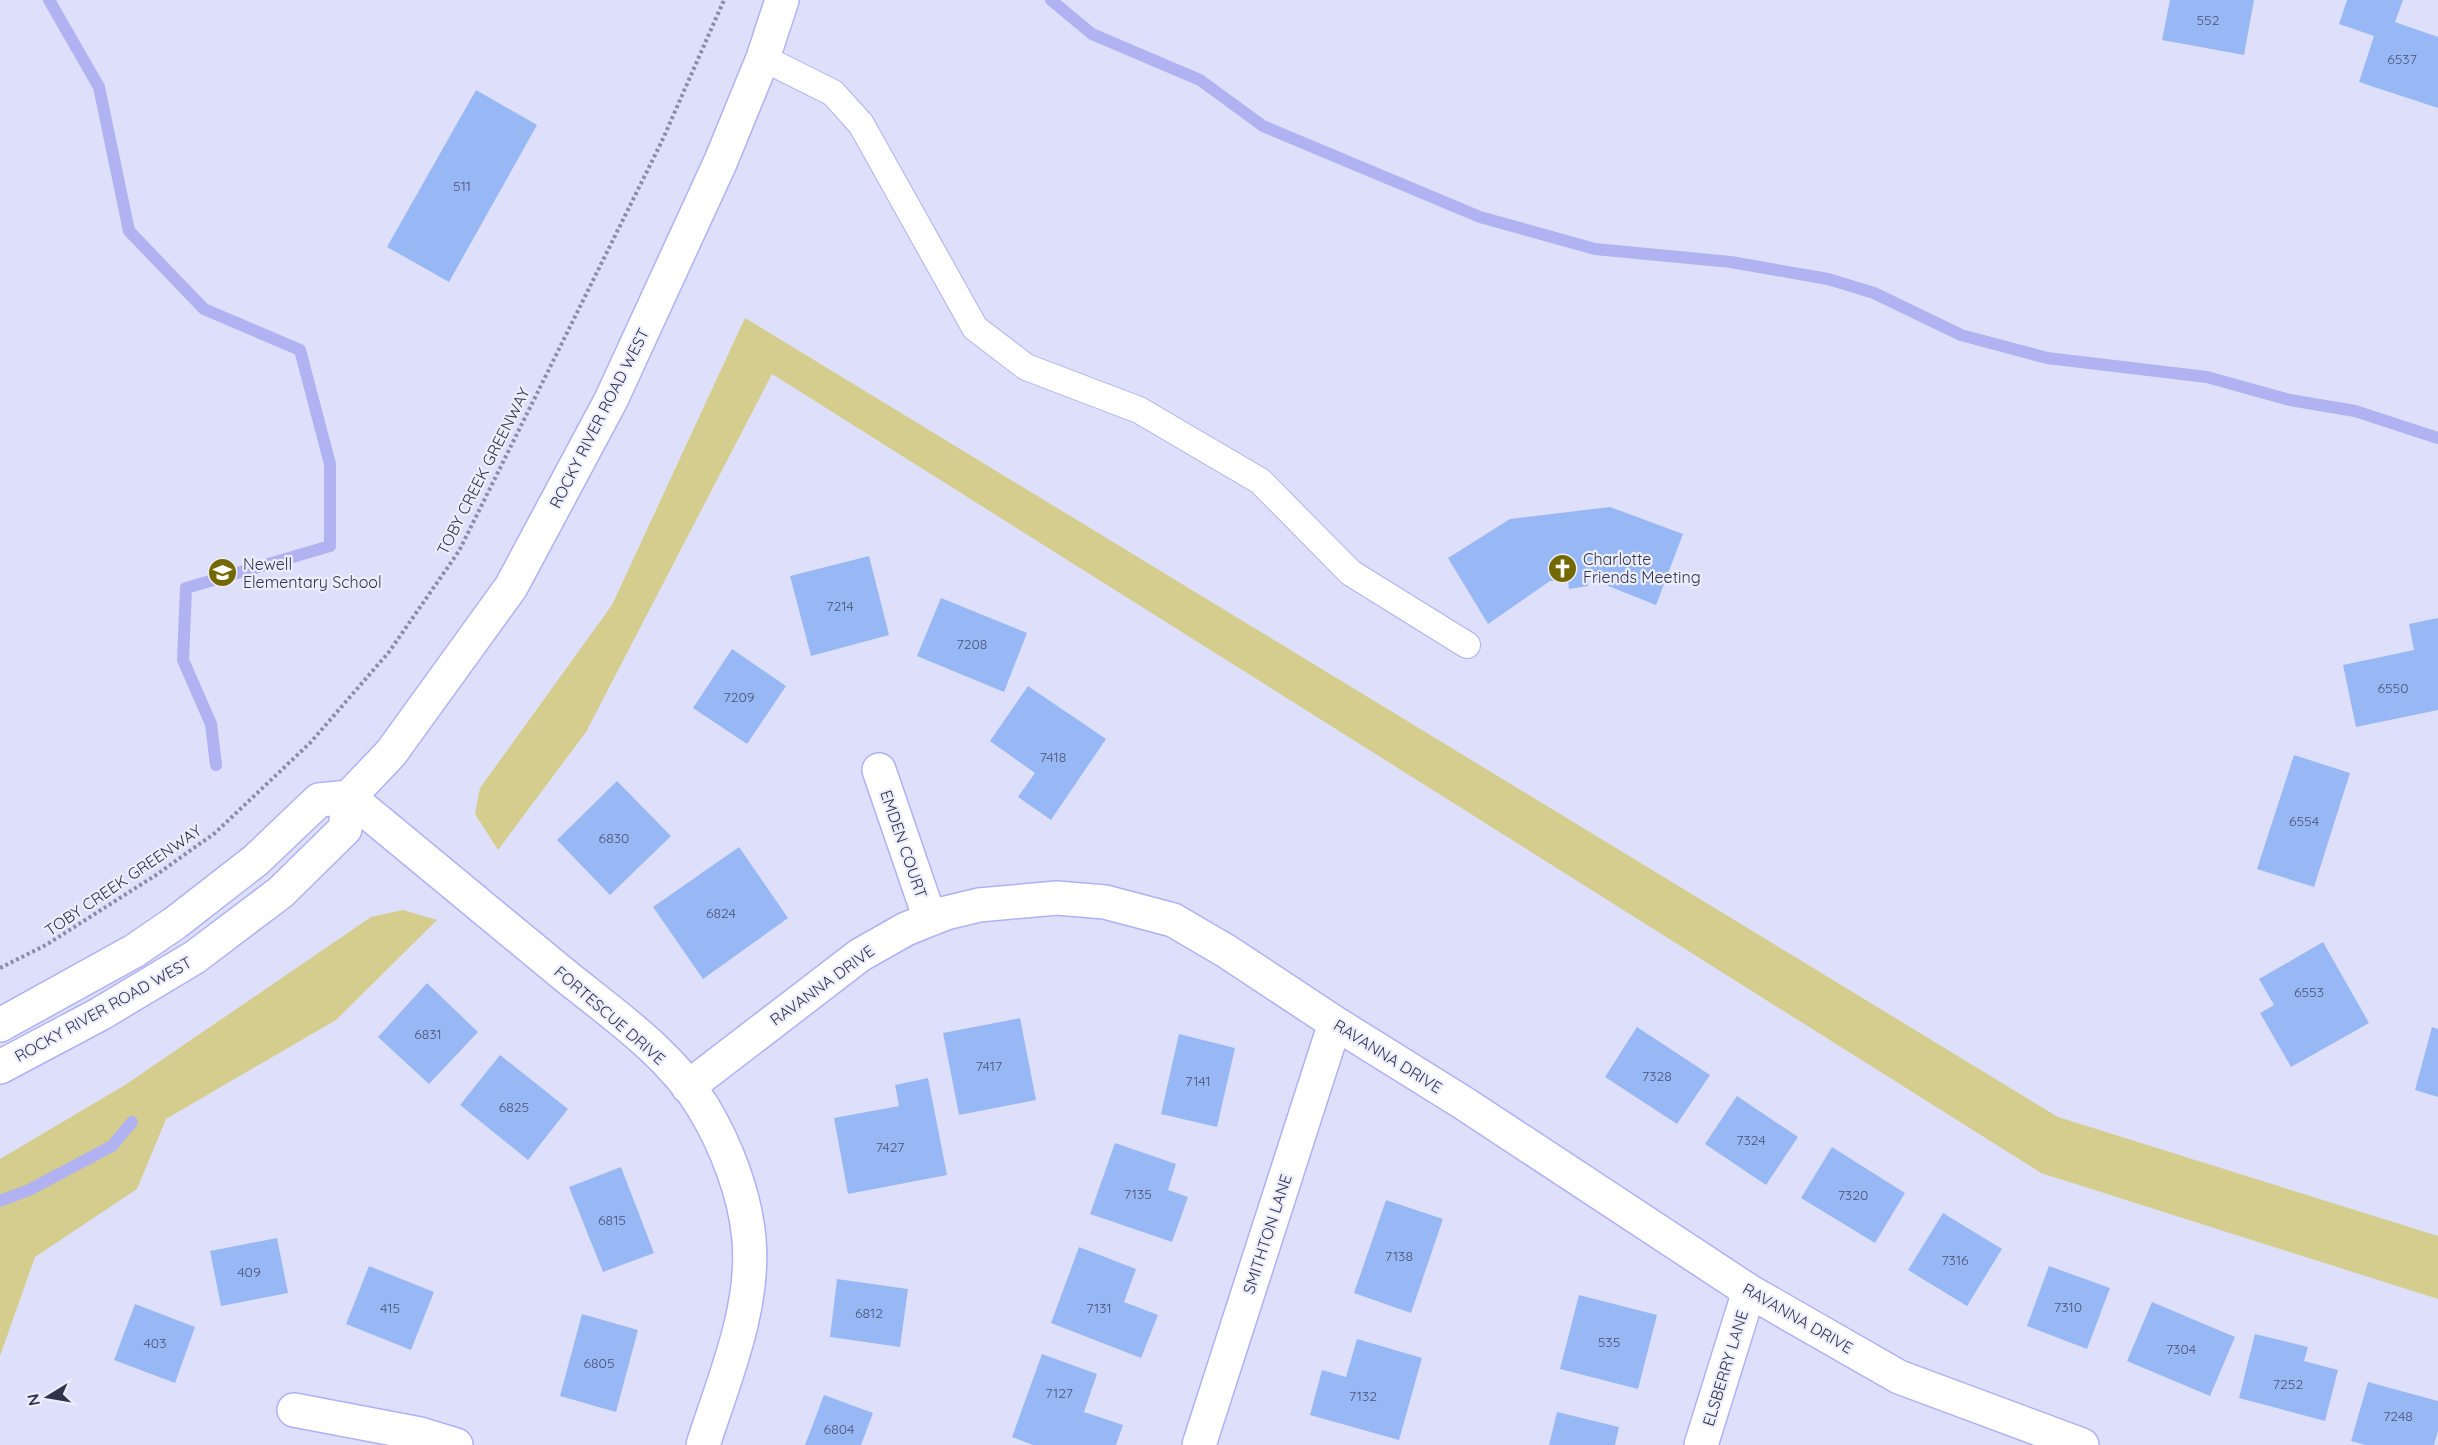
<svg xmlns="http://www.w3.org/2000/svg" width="2438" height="1445" viewBox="0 0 2438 1445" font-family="Quicksand,sans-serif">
<rect width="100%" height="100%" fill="#dee0fb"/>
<!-- green -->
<path fill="#d4cd8e" d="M745 318 2058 1117 2438 1236V1299L2041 1173 772 374 586 732 498 850 475 814 480 788 612 605Z
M403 910 437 920 336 1020 166 1119 137 1189 35 1257 0 1356V1159L125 1085 371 917Z"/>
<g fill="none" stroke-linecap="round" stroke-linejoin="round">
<!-- stream -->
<path stroke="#b0b2f1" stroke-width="12" d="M49 0 99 87 129 231 204 309 300 350 330 464V546L186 588 183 660 211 724 216 765
M1051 0 1092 34 1200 80 1263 126 1480 217 1595 249 1731 262 1828 279 1874 293 1961 335 2047 358 2207 377 2290 400 2355 411 2438 438
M0 1201 29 1190 112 1146 132 1122"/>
</g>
<!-- building -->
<path fill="#98b8f5" d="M2170 0H2254L2244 55 2162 40Z
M2347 0H2403L2395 22 2438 37V108L2359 82 2374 36 2339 24Z
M476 90 537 125 449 282 387 247Z
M1610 507 1683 534 1656 605 1588 578V586L1569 589 1568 580 1550 581 1488 624 1448 558 1510 519Z
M869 556 889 635 811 656 790 576Z
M941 598 1027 633 1004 692 917 656Z
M2438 618V710L2356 727 2343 665 2414 650 2409 624Z
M732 649 786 686 747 744 693 708Z
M1028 686 1106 739 1051 820 1018 797 1035 773 990 741Z
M2294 755 2350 773 2314 887 2257 869Z
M617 781 671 836 610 895 557 840Z
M739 847 788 918 703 979 653 907Z
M2323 942 2369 1023 2291 1067 2260 1013 2274 1005 2259 979Z
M427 983 478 1032 429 1084 378 1037Z
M1020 1018 1036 1100 959 1115 943 1033Z
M1637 1027 1710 1075 1677 1124 1605 1077Z
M2432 1027 2438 1029V1097L2415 1090Z
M1179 1034 1235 1048 1217 1127 1161 1114Z
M500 1055 568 1109 528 1160 460 1105Z
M928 1078 947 1175 848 1194 834 1118 899 1106 895 1085Z
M1737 1096 1798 1137 1766 1185 1705 1144Z
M1115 1143 1176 1164 1168 1190 1188 1197 1172 1242 1090 1214Z
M1832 1147 1905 1193 1875 1243 1801 1198Z
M621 1167 654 1253 603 1272 569 1187Z
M1386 1200 1443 1219 1411 1313 1354 1293Z
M1943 1213 2002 1249 1967 1306 1908 1270Z
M277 1238 288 1293 221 1306 210 1251Z
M1079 1247 1136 1269 1124 1302 1158 1315 1141 1358 1051 1323Z
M369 1266 434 1292 411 1350 346 1324Z
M2049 1266 2110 1288 2087 1349 2027 1326Z
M837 1279 908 1289 900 1347 830 1337Z
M1579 1295 1657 1315 1638 1389 1560 1369Z
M2152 1302 2235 1337 2210 1396 2127 1361Z
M135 1304 195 1327 175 1383 114 1360Z
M582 1314 638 1330 616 1412 560 1396Z
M2255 1334 2308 1347 2304 1361 2338 1370 2325 1421 2239 1398Z
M1357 1339 1422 1358 1399 1440 1310 1415 1322 1370 1346 1377Z
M1042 1354 1097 1374 1084 1412 1123 1425 1116 1445H1033L1012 1437Z
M2368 1382 2438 1401V1431L2434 1445H2365L2351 1441Z
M824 1395 873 1413 861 1445H805Z
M1557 1412 1619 1427 1615 1445H1549Z"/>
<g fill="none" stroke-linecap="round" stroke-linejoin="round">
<defs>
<path id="service" d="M763 58 833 93 861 124 975 328 1026 367 1139 410 1260 481 1351 573 1467 645"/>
<path id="minor" d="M879 770 930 919
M349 797C420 856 491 914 562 973 611 1013 669 1052 703 1107 726 1145 745 1194 749 1239 755 1309 724 1379 703 1445
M688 1087 860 955 906 929 946 913 979 905 1057 898 1105 902 1173 920 1226 951 1335 1023 1465 1104 1749 1291 1899 1377 2082 1445
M294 1410 420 1434 456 1445
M1199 1445 1335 1023
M1701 1445 1749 1291"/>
<path id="tertiary" d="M0 1025 134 951 175 923 256 860 319 800 349 797
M0 1067 100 1014 195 957 281 892 345 829 349 797 391 753 511 587 611 400 720 163 763 58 782 0"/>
</defs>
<!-- service casing -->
<use href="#service" stroke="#afb1f3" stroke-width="28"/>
<!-- minor casing -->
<use href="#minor" stroke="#afb1f3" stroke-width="36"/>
<!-- tertiary casing -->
<use href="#tertiary" stroke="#afb1f3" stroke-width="36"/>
<!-- path -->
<path stroke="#8b8ca7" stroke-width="4" stroke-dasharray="3 3" stroke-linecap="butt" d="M0 968 46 945 156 875 215 833 310 743 389 652 459 551 662 141 724 0"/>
<!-- service -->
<use href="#service" stroke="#fff" stroke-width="26"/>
<!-- minor -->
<use href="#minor" stroke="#fff" stroke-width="33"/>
<!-- tertiary -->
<use href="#tertiary" stroke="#fff" stroke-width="33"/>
</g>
<!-- icons -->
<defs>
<symbol id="church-disc" viewBox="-11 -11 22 22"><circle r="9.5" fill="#746900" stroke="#edeefc"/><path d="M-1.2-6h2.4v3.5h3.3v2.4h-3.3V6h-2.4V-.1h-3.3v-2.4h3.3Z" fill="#fff"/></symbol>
<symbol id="school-disc" viewBox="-11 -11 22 22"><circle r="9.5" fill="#746900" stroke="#edeefc"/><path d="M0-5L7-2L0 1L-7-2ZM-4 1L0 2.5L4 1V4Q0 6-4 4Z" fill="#fff"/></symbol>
</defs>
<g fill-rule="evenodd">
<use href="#church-disc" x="1546" y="552" width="33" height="33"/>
<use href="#school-disc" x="206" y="556" width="33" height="33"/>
</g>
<g text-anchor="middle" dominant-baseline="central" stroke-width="4.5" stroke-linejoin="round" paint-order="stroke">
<!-- number labels -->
<g font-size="14" fill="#4b5476">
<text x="2208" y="20">552</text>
<text x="2402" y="59">6537</text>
<text x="462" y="186">511</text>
<text x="840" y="606">7214</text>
<text x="972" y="644">7208</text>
<text x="2393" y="688">6550</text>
<text x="739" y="697">7209</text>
<text x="1053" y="757">7418</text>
<text x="2304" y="821">6554</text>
<text x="614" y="838">6830</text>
<text x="721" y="913">6824</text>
<text x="2309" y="992">6553</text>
<text x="428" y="1034">6831</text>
<text x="989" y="1066">7417</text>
<text x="1657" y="1076">7328</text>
<text x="1198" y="1081">7141</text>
<text x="514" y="1107">6825</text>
<text x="1751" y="1140">7324</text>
<text x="890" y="1147">7427</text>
<text x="1138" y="1194">7135</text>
<text x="1853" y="1195">7320</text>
<text x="612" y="1220">6815</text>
<text x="1399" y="1256">7138</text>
<text x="1955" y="1260">7316</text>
<text x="249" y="1272">409</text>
<text x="2068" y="1307">7310</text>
<text x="390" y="1308">415</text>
<text x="1099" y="1308">7131</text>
<text x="869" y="1313">6812</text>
<text x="1609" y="1342">535</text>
<text x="155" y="1343">403</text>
<text x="2181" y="1349">7304</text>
<text x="599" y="1363">6805</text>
<text x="2288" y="1384">7252</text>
<text x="1059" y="1393">7127</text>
<text x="1363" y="1396">7132</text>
<text x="2398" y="1416">7248</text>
<text x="839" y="1429">6804</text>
</g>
<!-- street labels -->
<g font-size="16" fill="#31324c" stroke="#edeefc">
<text transform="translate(599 418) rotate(-63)">ROCKY RIVER ROAD WEST</text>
<text transform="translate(483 471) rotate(-63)">TOBY CREEK GREENWAY</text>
<text transform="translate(904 844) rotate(71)">EMDEN COURT</text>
<text transform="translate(123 880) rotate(-34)">TOBY CREEK GREENWAY</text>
<text transform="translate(822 985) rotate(-36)">RAVANNA DRIVE</text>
<text transform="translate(103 1009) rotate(-29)">ROCKY RIVER ROAD WEST</text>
<text transform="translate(610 1015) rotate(41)">FORTESCUE DRIVE</text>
<text transform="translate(1388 1056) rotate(32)">RAVANNA DRIVE</text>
<text transform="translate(1267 1234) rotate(-72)">SMITHTON LANE</text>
<text transform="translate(1798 1318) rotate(30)">RAVANNA DRIVE</text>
<text transform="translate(1725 1368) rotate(-73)">ELSBERRY LANE</text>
</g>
<!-- poi labels -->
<g font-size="16" fill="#31324c" stroke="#edeefc" text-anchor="start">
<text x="1583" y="559">Charlotte<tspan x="1583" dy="18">Friends Meeting</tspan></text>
<text x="243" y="564">Newell<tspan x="243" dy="18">Elementary School</tspan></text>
</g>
</g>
<!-- north arrow -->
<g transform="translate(48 1397) rotate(259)" stroke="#edeefc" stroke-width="4.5" paint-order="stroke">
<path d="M0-4.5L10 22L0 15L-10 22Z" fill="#31324c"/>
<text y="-9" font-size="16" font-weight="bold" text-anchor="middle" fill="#31324c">N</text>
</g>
</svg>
